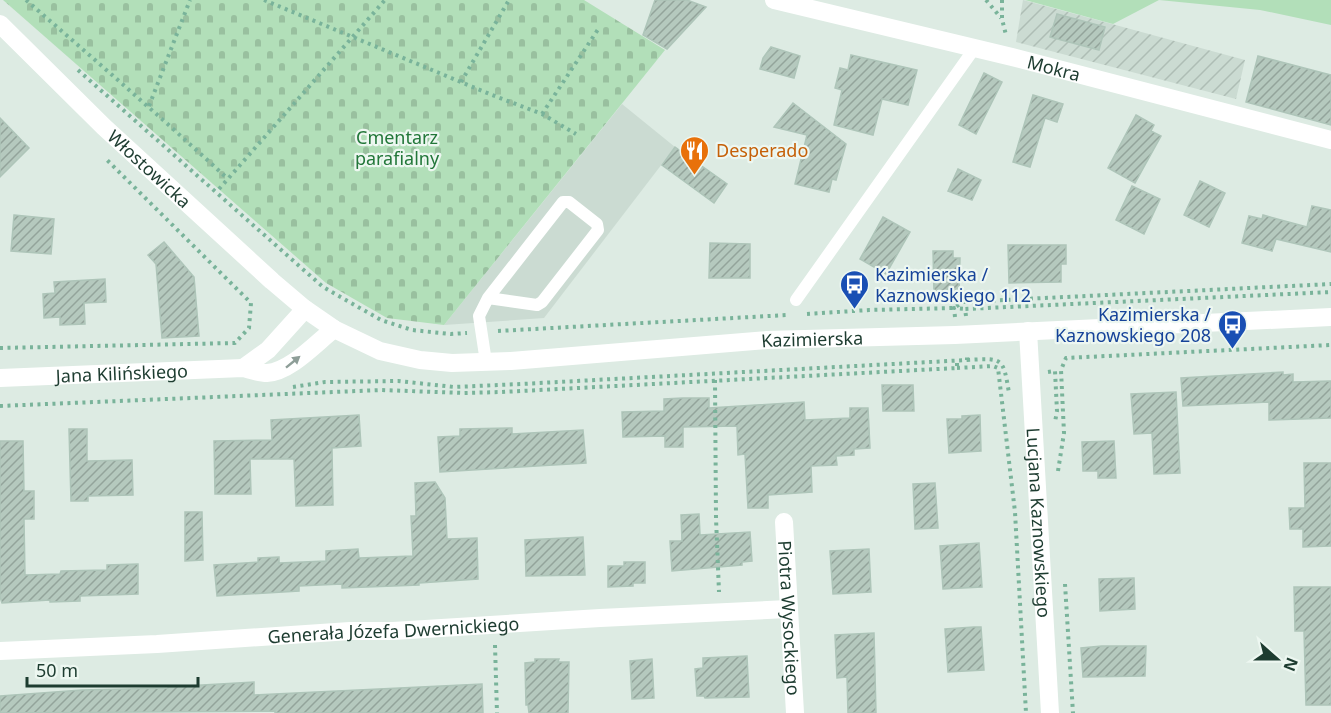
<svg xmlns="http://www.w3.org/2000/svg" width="1331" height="713" viewBox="0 0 1331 713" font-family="'Noto Sans',sans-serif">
<defs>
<pattern id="industrial-furrows" width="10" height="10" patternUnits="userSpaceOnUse" patternTransform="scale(1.5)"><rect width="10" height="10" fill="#cbdbd2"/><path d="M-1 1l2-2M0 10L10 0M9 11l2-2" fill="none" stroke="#aebdb5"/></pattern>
<pattern id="cemetery-stones" width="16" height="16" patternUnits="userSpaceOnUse" patternTransform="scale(1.5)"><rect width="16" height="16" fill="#b2dfb9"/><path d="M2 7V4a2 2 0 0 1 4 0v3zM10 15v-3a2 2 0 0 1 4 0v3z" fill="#99c09f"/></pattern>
<pattern id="building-hatch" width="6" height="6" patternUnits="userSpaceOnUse" patternTransform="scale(1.5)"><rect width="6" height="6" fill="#b5c9be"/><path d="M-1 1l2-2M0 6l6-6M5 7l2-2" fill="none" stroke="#93a49b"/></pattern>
</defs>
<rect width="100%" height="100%" fill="#ddebe3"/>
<!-- built -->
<path fill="#cbdbd2" d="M622 104 675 147 544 318 444 325Z"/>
<!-- industrial -->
<path fill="url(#industrial-furrows)" d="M1023 0 1245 60 1236 99 1016 42Z"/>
<!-- green -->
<path fill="#b2dfb9" d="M1025 0H1331V25L1260 10 1159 0 1113 24Z"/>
<!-- cemetery -->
<path fill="url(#cemetery-stones)" d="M3 0H584L665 50 444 325 387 318 326 283Z"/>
<!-- building -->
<path fill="url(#building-hatch)" stroke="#aec5b9" stroke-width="1.5" d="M655 0H687L706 7 667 49 643 35Z
M1057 14 1105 27 1099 50 1050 37Z
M771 47 800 56 794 78 760 69 763 58Z
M851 55 917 70 908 105 882 99 873 135 834 125 842 90 835 88 840 68 848 70Z
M1258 56 1331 75V125L1246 102Z
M984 73 1002 82 976 134 959 125Z
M1033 95 1063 104 1057 122 1045 118 1030 167 1013 162Z
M793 103 846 144 836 180 832 179 829 192 795 184 807 135 774 127Z
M1136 115 1154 125 1151 131 1161 136 1135 183 1108 168Z
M0 118 29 148 0 177Z
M675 147 727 184 714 203 662 165Z
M958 169 981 180 972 200 948 191Z
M1200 181 1225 193 1209 227 1184 215Z
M1132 186 1160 199 1144 234 1116 220Z
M1312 206 1331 210V252L1276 239 1272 251 1242 243 1249 216 1262 219 1263 215 1307 227Z
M14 215 54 219 51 254 11 251Z
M883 217 910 232 886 274 860 259Z
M164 242 194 277 199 336 162 338 156 264 148 255Z
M710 243 750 244V278H709Z
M1008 245H1066V264H1061V282L1009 283Z
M933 251H953V258H960L959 291 934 292Z
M105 279 106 302 84 303 85 324 60 325V317L44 318 43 294 55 293 54 282Z
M1283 372V375L1293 374V382L1331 381V418L1269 420V402L1183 406 1181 378Z
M882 385H913L914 411H883Z
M1176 392 1180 473 1154 474 1152 433 1134 434 1131 394Z
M683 398H709V408L804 402 805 420 850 418V408H868L870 448 854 449V455L836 456 837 465 811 466 812 492 768 495V508H748L745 454 738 455 737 426 683 427V447H665V436L623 437 622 412 664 411V399Z
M359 415 361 446 332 448 333 505 296 506 294 459H250L251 494H215L214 441 272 440 271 420Z
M980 415 981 451 949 453 947 419H962V416Z
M512 428V434L583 430 586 463 440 472 438 437 460 436V429Z
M69 429H87V461L132 460 133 495 88 496V501H71Z
M0 441H23L24 491H34V519H24L25 575 60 574 61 571 107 570V565L138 564V594L80 596V601L50 602V600L2 603 0 597Z
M1114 441 1116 478H1098V471H1083L1082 442Z
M1304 463H1331V546L1303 547V529H1290L1289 508H1305Z
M435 482 445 498 447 539 477 538 478 579 419 583V585L342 588V584L299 586V591L217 596 214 565 258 562V558L279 557V563L326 561V551L358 549 359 558 413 556 411 516H416L415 483Z
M935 483 938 528 915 529 913 484Z
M185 512H202L203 560 185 561Z
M699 514 700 535 750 532 752 561 742 562V565L672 571 670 541H682L681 515Z
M583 537 585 575 526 576 525 540Z
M979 543 982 587 943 589 940 546Z
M869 549 871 592 833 594 830 551Z
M624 562H645V583H633V586L608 587V566H624Z
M1134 578 1135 609 1100 611 1099 579Z
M1294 587H1331V705H1306L1304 631H1295Z
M974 627H981L984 670 948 672 945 629Z
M874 633 876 713H848L847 677 837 678 835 635Z
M1102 646H1146L1145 676 1083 677 1081 648Z
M747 656 749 697 705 698 704 696H697L695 669 703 668V658Z
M535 659H559L558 662H569L568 713H529L528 705H526L525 663 535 662Z
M652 659 654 698 632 699 630 661Z
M254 682V695L482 684 483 713H275V711L0 713V696L82 690 168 688V687Z"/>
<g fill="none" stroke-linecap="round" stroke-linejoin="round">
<!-- path -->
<path stroke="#79b39a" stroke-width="4" stroke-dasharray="3 4.5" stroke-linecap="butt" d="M26 0C94 59 162 118 228 179
M264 0 492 95 542 114 576 134
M986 0 1001 18
M1002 0V19L1006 35
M78 70 323 287 381 320 412 330 451 334 467 333
M461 82 509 0
M149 106 190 0
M542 114 599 28
M219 189 385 0
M807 314 869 310 954 308 963 302 1331 284
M966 316 965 309 1331 292
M955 317 954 308 965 309
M498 331 787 315
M0 348 235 343 249 328 251 303 106 159
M967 360C1003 358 1003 357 1009 393
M957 368 993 366 998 368 1015 512 1026 713
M1048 372 1055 371 1057 411 1055 422
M715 380 716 518 719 592
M293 387 325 382 398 381 454 387 521 384 967 360V354
M0 406 381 390 464 393 502 392 957 368V361
M1058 471 1064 433 1061 370 1066 358 1331 345
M1065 584 1073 713
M495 645 497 713"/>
<!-- lane -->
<path stroke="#fff" stroke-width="12" d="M796 300 974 49
M486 362 479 316 488 298 563 202H569L597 224 598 230 542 302 537 305 488 298"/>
<!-- street -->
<g stroke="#fff" stroke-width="18">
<path id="s1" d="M774 0 1012 57 1331 140"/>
<path id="s2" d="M784 522 795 713"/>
<path id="s3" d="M0 651 157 644 350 631H393L600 618 788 609"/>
</g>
<!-- secondary -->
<g stroke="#fff" stroke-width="18">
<path id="s4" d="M0 24 104 127 272 281 305 309 334 329 380 351 420 360 452 363 511 361 767 340 955 335 1331 317"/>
<path id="s5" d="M1028 331 1050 713"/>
<path d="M243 368 268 350 305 309"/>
<path id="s6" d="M0 378 243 368C251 370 259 373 267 373 290 372 316 343 334 329"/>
</g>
</g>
<!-- one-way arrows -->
<defs><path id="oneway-solid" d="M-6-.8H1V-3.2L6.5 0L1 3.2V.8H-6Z" transform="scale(1.5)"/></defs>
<use fill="#8e9e98" href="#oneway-solid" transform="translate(293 362) rotate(-39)"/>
<!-- icons -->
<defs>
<symbol id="restaurant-pin" viewBox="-11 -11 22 30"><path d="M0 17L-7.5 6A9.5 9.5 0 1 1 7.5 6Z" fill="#e8710a" stroke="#edf7f1"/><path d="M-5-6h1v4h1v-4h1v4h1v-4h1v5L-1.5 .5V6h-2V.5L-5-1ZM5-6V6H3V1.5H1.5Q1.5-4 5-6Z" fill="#fff"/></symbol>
<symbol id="bus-pin" viewBox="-11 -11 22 30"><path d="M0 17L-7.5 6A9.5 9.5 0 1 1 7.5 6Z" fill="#1a4fb4" stroke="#edf7f1"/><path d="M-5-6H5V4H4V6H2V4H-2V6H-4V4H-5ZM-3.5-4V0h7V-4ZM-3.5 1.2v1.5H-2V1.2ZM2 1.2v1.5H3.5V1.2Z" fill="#fff"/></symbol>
</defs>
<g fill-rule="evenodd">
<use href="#restaurant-pin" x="678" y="134" width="33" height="45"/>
<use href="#bus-pin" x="838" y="268" width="33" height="45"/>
<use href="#bus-pin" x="1216" y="308" width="33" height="45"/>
</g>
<g text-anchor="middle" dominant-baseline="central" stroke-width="4.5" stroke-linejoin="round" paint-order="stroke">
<!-- street labels -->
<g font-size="18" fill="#1d3c30" stroke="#edf7f1">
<text stroke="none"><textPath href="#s1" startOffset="288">Mokra</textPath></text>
<text stroke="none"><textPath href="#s4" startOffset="208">Włostowicka</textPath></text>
<text stroke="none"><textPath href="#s4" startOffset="938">Kazimierska</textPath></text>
<text stroke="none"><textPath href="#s6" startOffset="122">Jana Kilińskiego</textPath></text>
<text stroke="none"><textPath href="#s5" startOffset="192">Lucjana Kaznowskiego</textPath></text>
<text stroke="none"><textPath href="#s2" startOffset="96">Piotra Wysockiego</textPath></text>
<text stroke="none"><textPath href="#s3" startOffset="394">Generała Józefa Dwernickiego</textPath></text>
</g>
<!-- park labels -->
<g font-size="18" fill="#227739" stroke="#edf7f1">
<text x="397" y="137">Cmentarz<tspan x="397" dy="21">parafialny</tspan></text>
</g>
<!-- food labels -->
<g font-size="18" fill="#c56008" stroke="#edf7f1" text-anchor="start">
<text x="716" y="150">Desperado</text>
</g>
<!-- transit labels -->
<g font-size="18" fill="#164399" stroke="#edf7f1" text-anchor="start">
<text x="875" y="274">Kazimierska /<tspan x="875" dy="21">Kaznowskiego 112</tspan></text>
<text x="1211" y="314" text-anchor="end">Kazimierska /<tspan x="1211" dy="21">Kaznowskiego 208</tspan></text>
</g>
</g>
<!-- north arrow -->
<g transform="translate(1277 659) rotate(111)" stroke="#edf7f1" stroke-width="4.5" paint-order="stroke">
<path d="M0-4.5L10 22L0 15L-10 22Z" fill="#1d3c30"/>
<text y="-9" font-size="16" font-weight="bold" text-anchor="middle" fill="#1d3c30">N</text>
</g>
<!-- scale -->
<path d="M27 677v9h171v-9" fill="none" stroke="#1d3c30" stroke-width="3"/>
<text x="36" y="677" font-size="18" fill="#1d3c30" stroke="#edf7f1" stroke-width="4.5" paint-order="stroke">50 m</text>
</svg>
